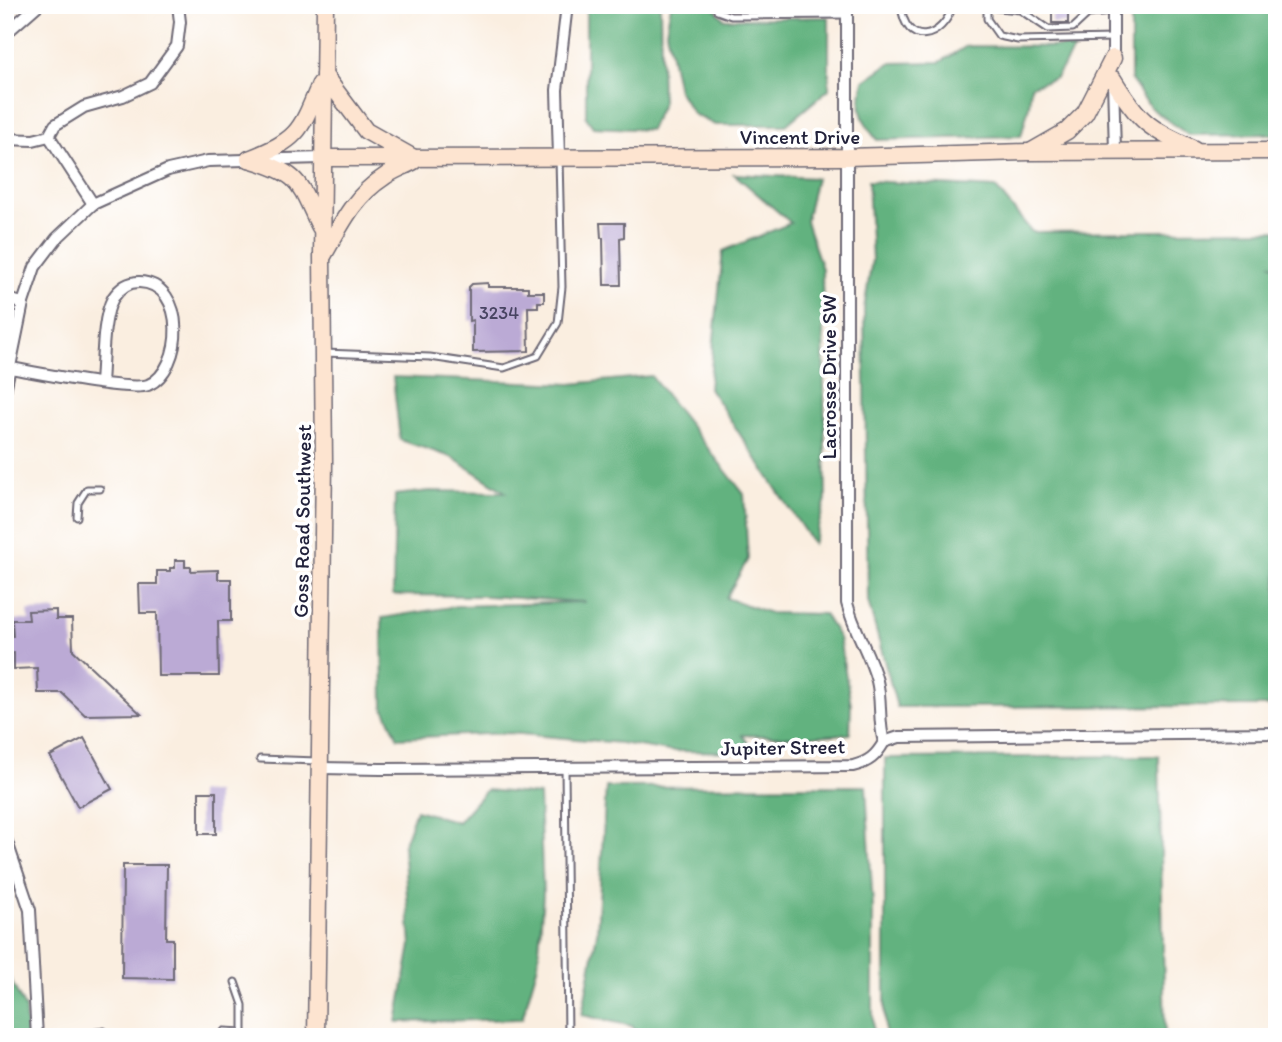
<svg xmlns="http://www.w3.org/2000/svg" width="1282" height="1042" viewBox="0 0 1282 1042" font-family="Itim,sans-serif">
<style>
.forest{fill:#62b27f;stroke:#426a5d;stroke-width:2}
.building{fill:#bbaad5}
.lines{fill:none;stroke-linecap:round;stroke-linejoin:round}
.lane-casing{stroke:#6e6975;stroke-width:9}
.street-casing{stroke:#6e6975;stroke-width:14}
.secondary-casing{stroke:#6e6975;stroke-width:19}
.lane{stroke:#fff;stroke-width:5}
.street{stroke:#fff;stroke-width:10}
.secondary{stroke:#fde4d0;stroke-width:16}
.labels{text-anchor:middle;dominant-baseline:central;stroke-width:7;stroke-linejoin:round;paint-order:stroke}
.number-label{font-size:18px;fill:#484462}
.street-label{font-size:21px;fill:#22223b;stroke:#fff}
</style>
<rect width="100%" height="100%" fill="#fff"/>
<filter id="ink" filterUnits="userSpaceOnUse"><feTurbulence type="fractalNoise" baseFrequency=".0143" numOctaves="2"/><feDisplacementMap in="SourceGraphic" scale="14" xChannelSelector="R" yChannelSelector="G"/><feConvolveMatrix kernelMatrix="1 2 1 2 8 2 1 2 1" color-interpolation-filters="sRGB"/></filter>
<filter id="wash" filterUnits="userSpaceOnUse"><feTurbulence type="fractalNoise" baseFrequency=".00686" numOctaves="4" result="noise"/><feDisplacementMap in="SourceGraphic" scale="28" xChannelSelector="R" yChannelSelector="G"/><feGaussianBlur stdDeviation="1.57" result="paint"/><feColorMatrix in="noise" values="0 0 0 0 0 0 0 0 0 0 0 0 0 0 0 0 0 1.4 0 .05"/><feComposite in="paint" operator="in"/></filter>
<g filter="url(#wash)">
<rect width="100%" height="100%" fill="#faeee0"/>
<!-- forest -->
<g class="forest">
<polygon points="586,5 660,5 662,104 650,130 593,127 586,117"/>
<polygon points="671,5 712,5 724,19 829,17 829,89 786,125 715,125 693,114 678,90 666,31"/>
<polygon points="1131,5 1277,5 1277,134 1188,135 1151,108 1131,80"/>
<path d="M967 46 1075 47 1056 78 1031 86 1029 106 1021 136 877 140C860 119 857 108 864 81L890 63 940 62Z"/>
<polygon points="734,174 816,178 806,221 822,269 826,499 813,544 709,388 723,251 791,223"/>
<polygon points="868,181 996,188 1032,232 1277,230 1277,264 1272,264 1277,267 1277,706 897,707 868,601 864,309 872,260"/>
<polygon points="651,376 744,494 748,559 726,598 770,613 824,614 839,638 851,704 850,734 799,737 742,735 755,752 669,751 620,743 509,733 398,738 383,706 382,618 457,606 585,602 486,596 393,595 395,495 430,491 505,492 451,457 400,440 393,377 571,384"/>
<polygon points="1159,756 1165,1037 885,1037 885,758"/>
<polygon points="866,786 873,908 873,1037 641,1037 632,1026 582,1015 597,933 606,787"/>
<polygon points="486,790 539,795 543,894 538,964 522,1019 397,1022 411,945 403,846 416,810 458,822"/>
<polygon points="5,969 25,1008 27,1037 5,1037"/>
</g>
<g id="blocks">
<!-- building -->
<g class="building">
<rect x="1052" y="5" width="16" height="18"/>
<polygon points="600,223 624,223 624,237 620,238 621,285 604,285 603,238 601,238"/>
<polygon points="488,283 488,287 528,287 528,292 544,292 544,302 538,302 538,307 528,307 529,351 473,352 473,320 469,321 469,287 472,284"/>
<polygon points="175,560 185,560 185,567 191,567 191,571 218,570 218,579 231,579 231,621 218,621 219,676 158,676 157,613 140,613 139,584 157,584 157,571 170,571 170,568 175,568"/>
<polygon points="56,610 56,619 72,619 73,650 141,714 85,715 62,693 38,693 37,668 14,669 14,653 5,654 5,636 13,636 12,620 29,620 28,611"/>
<polygon points="84,738 112,789 78,807 50,756"/>
<rect x="199" y="792" width="17" height="42"/>
<polygon points="123,865 167,865 166,939 173,939 173,979 122,978"/>
</g>
</g>
</g>
<g filter="url(#ink)">
<use href="#blocks" fill-opacity="0" stroke="#6e6975" stroke-width="2"/>
<g class="lines">
<!-- lane casing -->
<g class="lane-casing">
<g id="lane">
<polyline points="716,5 717,11 731,16 847,15"/>
<path d="M901 5C905 49 943 40 953 5"/>
<polyline points="987,5 987,19 999,36 1018,40 1113,38"/>
<polyline points="987,7 1020,10 1048,29 1073,28 1088,14 1113,12"/>
<polyline points="324,353 430,357 504,368 538,356 558,323 562,287 559,158"/>
<polyline points="77,517 78,503 87,489 100,489"/>
<polyline points="260,759 317,761"/>
<polyline points="565,768 568,1037"/>
<polyline points="235,982 243,1005 243,1037"/>
<polyline points="224,1031 243,1032"/>
<polyline points="88,1037 91,1033 104,1031"/>
</g>
</g>
<!-- street casing -->
<g class="street-casing">
<g id="street">
<path d="M847 5V603C854 631 870 654 877 681 882 701 878 722 884 742"/>
<polyline points="1113,5 1113,64"/>
<polyline points="5,34 38,5"/>
<polyline points="1113,81 1115,151"/>
<polyline points="49,136 93,204"/>
<polyline points="5,139 33,140 49,136 55,125 84,107 123,96 150,83 177,46 180,22 178,5"/>
<polyline points="559,157 557,90 567,5"/>
<polyline points="5,299 23,303"/>
<path d="M10 368C35 372 130 392 148 385 184 370 188 283 139 282 128 282 119 289 113 298 102 318 103 360 101 383"/>
<polyline points="5,391 23,303 35,267 57,238 93,204 168,170 208,161 323,158"/>
<path d="M320 768 381 769 853 766C869 762 876 756 884 742L899 737 1277 733"/>
<polyline points="5,836 30,910 37,1037"/>
</g>
</g>
<!-- secondary casing -->
<g class="secondary-casing">
<g id="secondary">
<polyline points="324,75 366,131 414,158"/>
<path d="M1113 79C1140 123 1148 128 1194 149"/>
<polyline points="1032,151 1067,131 1085,113 1113,58"/>
<polyline points="323,158 847,157 1030,152 1277,151"/>
<path d="M249 159C299 139 300 132 320 84"/>
<path d="M249 159C301 174 298 181 320 227"/>
<path d="M323 256C341 225 353 197 384 177 393 170 404 167 414 161"/>
<polyline points="316,1037 324,463 322,257 325,5"/>
</g>
</g>
<!-- lane -->
<use href="#lane" class="lane"/>
<!-- street -->
<use href="#street" class="street"/>
<!-- secondary -->
<use href="#secondary" class="secondary"/>
</g>
</g>
<g class="labels">
<!-- number labels -->
<g class="number-label">
<text x="499" y="313">3234</text>
</g>
<!-- street labels -->
<g class="street-label">
<text x="800" y="136">Vincent Drive</text>
<text transform="translate(828 377) rotate(-90)">Lacrosse Drive SW</text>
<text transform="translate(302 521) rotate(-89)">Goss Road Southwest</text>
<text transform="translate(783 747) rotate(-1)">Jupiter Street</text>
</g>
</g>
<!-- margin -->
<rect width="1282" height="1042" fill="none" stroke="#fff" stroke-width="28"/>
</svg>
